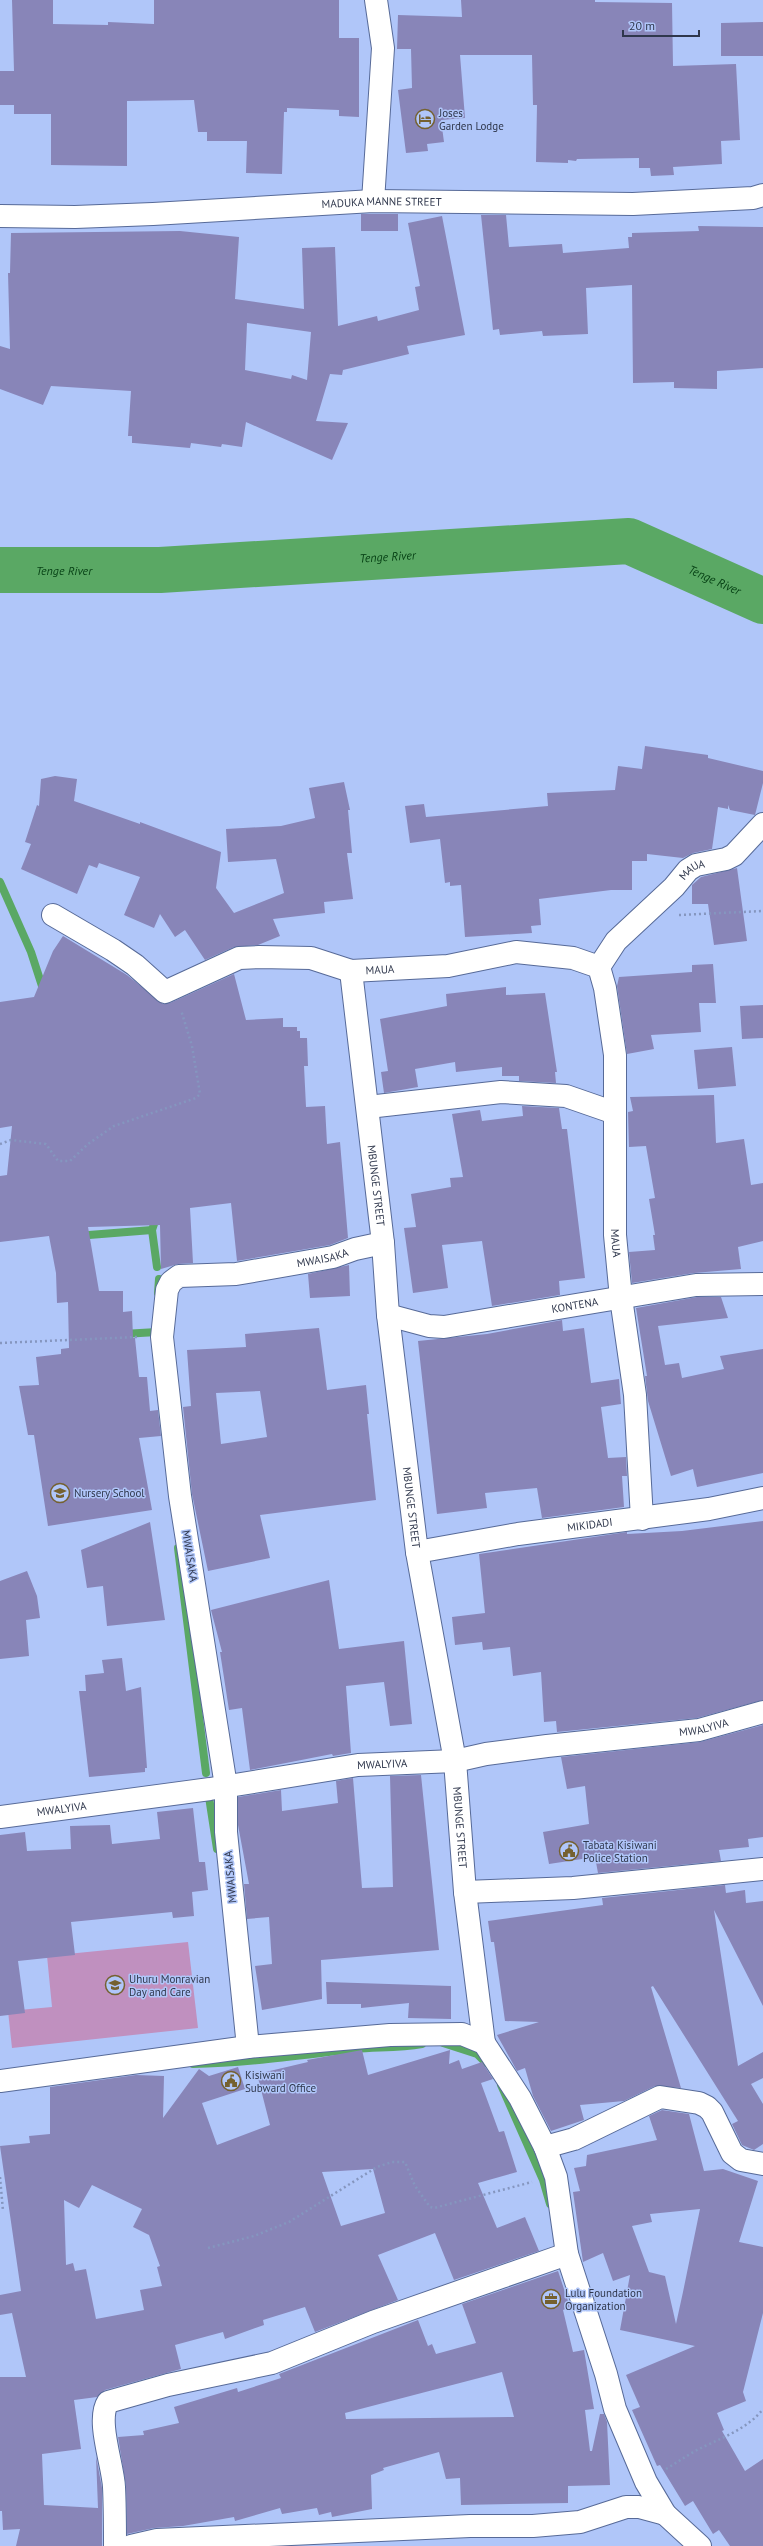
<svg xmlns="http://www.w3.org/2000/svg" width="763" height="2546" viewBox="0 0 763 2546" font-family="'PT Sans',sans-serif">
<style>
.green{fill:#c090bf}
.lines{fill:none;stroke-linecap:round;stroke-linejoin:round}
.stream{stroke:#5aa864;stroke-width:8}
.river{stroke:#5aa864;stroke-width:46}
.building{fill:#8885b8;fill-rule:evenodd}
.street-casing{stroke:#576a98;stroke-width:24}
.path{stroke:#8596bf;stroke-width:2.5;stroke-dasharray:2 3;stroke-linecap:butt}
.street{stroke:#fff;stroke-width:22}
.labels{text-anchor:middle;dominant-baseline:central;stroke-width:3;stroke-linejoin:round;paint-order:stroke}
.poi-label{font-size:11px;fill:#2f374c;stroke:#b0c6f9;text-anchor:start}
.street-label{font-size:11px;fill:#2f374c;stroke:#b0c6f9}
.water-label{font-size:12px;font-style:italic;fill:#084316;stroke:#b0c6f9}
</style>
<rect width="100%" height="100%" fill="#b0c6f9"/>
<!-- green -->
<polygon class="green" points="188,1942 198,2028 12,2048 8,2011 52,2007 47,1956"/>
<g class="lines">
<!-- stream -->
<g class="stream">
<polyline points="0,882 31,952 42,986 47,988"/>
<polyline points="89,1235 152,1230"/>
<polyline points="157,1267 152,1230 157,1215"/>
<polyline points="158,1293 159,1279"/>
<polyline points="123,1334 157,1332"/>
<polyline points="178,1548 206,1773"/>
<polyline points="209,1797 217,1849"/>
<polyline points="443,2043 477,2054 486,2063"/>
<path d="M193 2064C247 2063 301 2055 355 2049 378 2047 399 2048 422 2044"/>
<polyline points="501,2085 543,2180 550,2204"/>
</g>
<!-- river -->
<path class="river" id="s1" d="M0 570H160L629 541 763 601"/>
</g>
<!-- building -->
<g class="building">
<polygon points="12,0 53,0 53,24 108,25 108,22 154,24 154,0 339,0 339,38 359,38 359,117 339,116 339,110 287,108 287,112 284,112 282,174 246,173 247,141 207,141 207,132 198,132 194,100 127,101 127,166 51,165 51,114 14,114 14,105 0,105 0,71 14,71"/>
<polygon points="461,0 595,0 595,2 672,3 673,66 736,64 740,140 721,141 722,164 673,167 674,175 651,176 650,168 639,168 639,158 577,159 576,161 568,160 568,163 536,162 537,105 533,105 532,55 460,55 465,118 441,120 444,142 427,144 428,151 406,153 398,90 412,88 411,49 397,49 398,15 462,17"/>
<polygon points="763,22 763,56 721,56 721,23"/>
<rect x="361" y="214" width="37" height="17"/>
<polygon points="481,215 506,215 509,247 562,244 563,253 629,248 628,237 632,237 632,233 699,231 698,226 763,227 763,368 717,371 717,389 674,388 674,382 633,383 632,285 586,288 588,334 543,336 542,331 500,335 499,329 493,330"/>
<path d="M442 216 465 335 407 346 409 354 343 370 342 375 330 374 316 421 348 423 332 460 246 422 242 447 222 444 221 447 191 443 190 448 134 443H132V436H128L131 391 51 386 43 405 0 389V346L10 349 8 273H10L11 233 180 231 239 237 235 299 304 309 302 248 335 247 338 326 377 316 378 321 419 310 415 287 420 286 408 223ZM247 323 311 332 307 380 292 375 291 379 245 370Z"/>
<polygon points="645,746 708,755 708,758 763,771 763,783 755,815 730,810 728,805 728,809 718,807 712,849 693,853 683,858 647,854 647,861 632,861 632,890 611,890 539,899 541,925 531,926 532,933 465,937 461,885 450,886 450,882 445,883 440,839 410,843 405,806 424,804 426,817 548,806 547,793 615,790 618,766 642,769"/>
<polygon points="55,776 77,779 74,801 140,824 140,822 221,852 216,888 234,913 284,893 276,859 228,862 226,829 281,826 315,818 309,788 344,782 350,810 348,810 352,853 347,853 353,899 324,902 325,913 273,919 280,936 258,945 234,947 205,960 185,930 175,937 160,914 154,928 124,915 140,877 99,863 97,868 89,865 77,894 21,869 31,844 25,842 37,805 39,806 41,779"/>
<polygon points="737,868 747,941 714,945 708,904 692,904 692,885 701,877"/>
<polygon points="63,936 127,975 163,1004 170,1003 234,974 246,1020 283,1018 283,1027 297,1027 297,1031 300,1031 300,1038 307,1038 308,1066 304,1066 306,1107 325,1106 327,1144 340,1142 348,1238 330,1245 237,1261 231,1203 190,1208 193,1263 178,1264 161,1269 160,1225 88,1227 99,1291 123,1291 123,1312 132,1311 133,1338 135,1338 139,1377 147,1377 150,1411 158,1410 161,1436 139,1438 152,1510 48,1526 34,1435 28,1435 19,1386 39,1385 36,1357 61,1354 61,1349 69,1348 68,1302 57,1303 56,1273 49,1236 0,1242 0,1176 7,1175 12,1126 0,1128 0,1002 34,997 53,951"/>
<polygon points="713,964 716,1003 699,1003 701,1032 651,1035 654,1049 627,1054 617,986 619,977 692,972 692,965"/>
<polygon points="506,987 506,995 545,993 557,1072 555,1072 556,1083 519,1081 519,1076 502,1076 502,1067 456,1072 455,1062 415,1069 418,1087 384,1093 381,1072 388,1071 380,1019 447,1006 446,994"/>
<polygon points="763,1005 763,1038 742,1039 740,1006"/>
<polygon points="732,1047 736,1086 698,1089 694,1050"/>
<polygon points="714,1095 716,1143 744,1139 751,1185 763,1183 763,1241 738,1247 741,1269 694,1273 632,1283 629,1252 655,1250 653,1235 655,1235 649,1199 655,1198 646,1146 629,1147 628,1112 633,1111 630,1097"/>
<polygon points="522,1106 559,1108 562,1129 567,1129 585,1278 559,1281 560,1295 492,1306 482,1241 442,1245 448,1288 413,1293 404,1228 416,1227 411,1194 451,1187 450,1178 463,1177 452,1114 480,1110 482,1121 523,1116"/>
<polygon points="349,1265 350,1296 310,1298 308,1274"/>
<polygon points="697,1297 721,1297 728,1318 658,1326 665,1365 679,1363 682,1378 724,1369 720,1356 763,1349 763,1473 697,1487 693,1469 671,1476 648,1401 645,1376 647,1376 636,1308"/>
<polygon points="562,1320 563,1331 584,1328 591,1383 619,1379 621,1404 601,1407 608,1458 626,1457 627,1476 622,1476 624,1507 542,1518 537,1488 485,1493 487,1508 437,1514 418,1341 487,1334"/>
<path d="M319 1328 327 1390 366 1385 369 1414H367L376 1500 260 1515 270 1558 208 1571 192 1494 183 1407 191 1406 187 1350 246 1347 245 1334ZM260 1391 267 1437 221 1444 216 1393Z"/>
<polygon points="763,1521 763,1700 697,1718 557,1732 556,1721 544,1722 541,1672 513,1676 510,1647 483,1650 482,1642 455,1645 452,1617 485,1613 479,1554 627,1532 627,1534 682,1531"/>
<polygon points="150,1522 165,1620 107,1626 103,1586 87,1588 81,1550"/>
<polygon points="27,1571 37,1596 40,1618 26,1620 29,1656 0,1659 0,1581"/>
<polygon points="329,1580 339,1649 404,1641 412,1724 390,1726 384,1682 346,1686 351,1753 333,1756 332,1754 250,1770 242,1708 229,1710 220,1652 222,1652 211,1610"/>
<polygon points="122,1658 126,1691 141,1687 147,1768 145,1768 145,1772 89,1777 79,1691 86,1691 85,1675 104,1673 102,1660"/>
<polygon points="763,1725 763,1837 748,1839 749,1847 719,1850 721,1861 598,1873 595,1857 549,1864 543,1832 589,1824 585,1786 567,1789 561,1757 700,1742"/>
<polygon points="421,1775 439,1950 321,1960 322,1999 262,2010 255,1966 272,1964 269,1917 247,1919 244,1884 249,1884 238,1825 238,1797 281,1790 282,1811 352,1801 338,1803 336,1781 353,1778 362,1888 393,1887 390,1776"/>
<polygon points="193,1808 199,1862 205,1862 208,1890 192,1892 194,1916 173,1918 172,1912 71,1922 75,1955 18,1961 25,2013 0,2016 0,1835 25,1832 27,1851 71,1849 70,1826 110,1825 112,1844 160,1839 157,1812"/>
<polygon points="725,1885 726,1893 745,1890 746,1903 763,1901 763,2006 714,1910 738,2066 763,2052 763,2078 751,2084 763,2104 763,2144 754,2150 742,2145 732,2124 738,2121 653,1986 651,1987 681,2088 655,2086 624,2101 580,2105 584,2120 551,2131 533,2096 525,2068 517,2071 497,2035 539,2022 505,2021 494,1942 491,1942 488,1921 603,1905 602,1898"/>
<polygon points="326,1982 451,1986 451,2019 408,2018 409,2003 361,2008 361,2004 327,2004"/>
<path d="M362 2050 368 2075 450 2050 449 2064 459 2060 462 2069 482 2062 493 2079 481 2083 499 2132 504 2131 517 2172 478 2183 497 2228 525 2217 539 2251 454 2280 435 2233 378 2255 398 2300 315 2332 305 2307 263 2320 264 2325 225 2339 223 2332 175 2345 181 2369 105 2390 97 2397 74 2400 81 2449 42 2454 44 2505 98 2508 96 2456 102 2488V2546H16L20 2529 3 2530 2 2511H0V2377H26L12 2313 0 2315V2295L21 2291 0 2146 30 2143 29 2136 50 2134V2087L136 2075 164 2076 163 2118 199 2069 209 2076 238 2067 245 2089 202 2103 217 2145 270 2125 257 2074 308 2062 307 2060ZM373 2169 385 2213 341 2226 322 2172ZM92 2185 142 2209 133 2227 149 2235 160 2266 157 2267 162 2286 140 2290 144 2310 96 2319 86 2269 75 2271 73 2263 66 2265 64 2200 79 2208Z"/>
<path d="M662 2110 689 2114 704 2171 723 2169 758 2181 739 2242 763 2247V2313L743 2392 746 2401 717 2413 724 2430 722 2431 745 2471 763 2459V2546H730L719 2530 713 2534 693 2501 685 2506 660 2465 657 2466 632 2410 640 2407 626 2375 695 2346 620 2330 630 2275 613 2281 603 2253 583 2262 573 2192 580 2191 574 2168 586 2166 587 2155 657 2140 649 2116ZM700 2209 683 2292 676 2324 665 2276 649 2272 632 2226 652 2222 650 2214Z"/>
<path d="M558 2271 570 2307 563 2310 573 2352 584 2350 594 2409 585 2410 590 2451H592L600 2414H604L607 2422 610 2485 568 2486V2503L461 2505 460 2478 446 2479 439 2452 383 2468 384 2470 371 2475 372 2509 332 2517 331 2512 319 2515 317 2508 282 2514 280 2508 235 2521 234 2517 183 2526 154 2528 127 2534 126 2486 118 2437 144 2435 143 2431 179 2423 174 2407 237 2388 238 2392 281 2378 279 2374 418 2320 428 2346 432 2344 436 2354 476 2343 462 2304ZM502 2372 514 2417 346 2419 345 2413Z"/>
</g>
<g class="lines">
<!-- street casing -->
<g class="street-casing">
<g id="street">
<polyline points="373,201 383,48 376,0"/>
<path id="s2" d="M0 216 75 217 153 214 373 201 633 204 753 198 763 195"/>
<path id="s3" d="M53 915 113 950 135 965 165 992 239 958 259 957 311 958 351 971 448 966 516 952 573 958 599 967 605 988 615 1055V1235L621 1298 635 1395 642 1519"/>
<path id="s4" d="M599 967 616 941 674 887 688 870 696 865 726 859 734 855 763 824"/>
<path id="s5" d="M351 971 383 1243 388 1315 417 1552 455 1761 465 1892 484 2043"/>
<polyline points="368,1107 501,1092 566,1096 615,1113"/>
<path id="s6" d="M388 1315 429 1326 444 1327 696 1285 763 1284"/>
<path id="s7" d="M417 1552 518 1534 709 1509 763 1498"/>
<path id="s8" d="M0 1817 210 1789 358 1765 455 1761 486 1754 547 1746 699 1730 763 1712"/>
<polyline points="465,1892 573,1888 763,1869"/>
<path id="s9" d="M248 2047 226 1832V1786L180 1496 162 1337 167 1290 171 1282 179 1276 236 1274 333 1257 355 1249 383 1243"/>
<polyline points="0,2081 248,2047 390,2035 462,2034 484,2043 520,2098 545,2147 556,2177 567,2254 606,2374 615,2409 646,2482 665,2514 700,2546"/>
<polyline points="545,2147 574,2139 660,2097 699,2103 707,2107 712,2112 732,2153 741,2160 763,2164"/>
<path d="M115 2546C115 2526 115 2507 114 2487 113 2465 96 2420 108 2402L168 2385 272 2363 373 2322 567 2254"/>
<polyline points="131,2546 157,2540 470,2526 533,2526 580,2522 626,2507 639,2507 665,2514"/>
</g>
</g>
<!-- path -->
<g class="path">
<polyline points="679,915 763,911"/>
<polyline points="0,1144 11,1140 46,1144 58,1161 70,1161 88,1144 114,1126 196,1098 200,1094 192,1046 181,1010"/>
<polyline points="0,1343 137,1337"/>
<polyline points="0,2177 3,2211"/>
<polyline points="208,2248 254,2236 289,2222 377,2167 392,2162 405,2162 415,2186 430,2207 434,2208 532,2182"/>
<path d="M666 2469C676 2463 685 2457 695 2451 718 2439 747 2430 763 2409"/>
</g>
<!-- street -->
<use href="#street" class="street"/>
</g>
<!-- icons -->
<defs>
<g id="hotel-ring" transform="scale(1)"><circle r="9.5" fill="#b0c6f9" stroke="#756130" stroke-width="1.5"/><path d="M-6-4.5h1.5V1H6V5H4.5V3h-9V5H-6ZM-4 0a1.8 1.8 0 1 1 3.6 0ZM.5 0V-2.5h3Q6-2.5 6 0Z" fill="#756130"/></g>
<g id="school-ring" transform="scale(1)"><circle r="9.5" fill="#b0c6f9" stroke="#756130" stroke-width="1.5"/><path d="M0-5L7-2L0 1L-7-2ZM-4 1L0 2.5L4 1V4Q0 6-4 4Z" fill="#756130"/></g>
<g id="civic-ring" transform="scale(1)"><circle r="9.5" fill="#b0c6f9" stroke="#756130" stroke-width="1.5"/><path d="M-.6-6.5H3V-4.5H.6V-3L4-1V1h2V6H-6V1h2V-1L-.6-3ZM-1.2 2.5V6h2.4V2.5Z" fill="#756130"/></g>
<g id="office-ring" transform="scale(1)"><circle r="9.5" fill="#b0c6f9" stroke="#756130" stroke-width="1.5"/><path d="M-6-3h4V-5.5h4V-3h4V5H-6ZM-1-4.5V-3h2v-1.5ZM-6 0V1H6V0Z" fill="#756130"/></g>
</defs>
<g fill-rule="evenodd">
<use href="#hotel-ring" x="425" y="119"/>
<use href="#school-ring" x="60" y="1493"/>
<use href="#civic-ring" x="569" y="1851"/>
<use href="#school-ring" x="115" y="1985"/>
<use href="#civic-ring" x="231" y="2081"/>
<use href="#office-ring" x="551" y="2299"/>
</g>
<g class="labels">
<!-- poi labels -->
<g class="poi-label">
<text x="439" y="113">Joses<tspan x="439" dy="13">Garden Lodge</tspan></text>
<text x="74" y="1493">Nursery School</text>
<text x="583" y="1845">Tabata Kisiwani<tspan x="583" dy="13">Police Station</tspan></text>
<text x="129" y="1979">Uhuru Monravian<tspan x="129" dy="13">Day and Care</tspan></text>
<text x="245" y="2075">Kisiwani<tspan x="245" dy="13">Subward Office</tspan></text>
<text x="565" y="2293">Lulu Foundation<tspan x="565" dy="13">Organization</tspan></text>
</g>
<!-- street labels -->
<g class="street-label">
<text stroke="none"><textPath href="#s2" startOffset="382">MADUKA MANNE STREET</textPath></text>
<text stroke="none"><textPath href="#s4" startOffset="136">MAUA</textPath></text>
<text stroke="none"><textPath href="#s3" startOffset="361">MAUA</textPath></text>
<text stroke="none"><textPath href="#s5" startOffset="216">MBUNGE STREET</textPath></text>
<text stroke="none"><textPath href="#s3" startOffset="861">MAUA</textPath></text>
<text stroke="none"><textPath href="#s9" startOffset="927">MWAISAKA</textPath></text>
<text stroke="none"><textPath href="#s6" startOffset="190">KONTENA</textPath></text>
<text stroke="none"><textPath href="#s5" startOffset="540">MBUNGE STREET</textPath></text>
<text stroke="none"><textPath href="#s7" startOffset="175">MIKIDADI</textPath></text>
<text transform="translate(190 1556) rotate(81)">MWAISAKA</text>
<text stroke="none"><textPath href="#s8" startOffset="710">MWALYIVA</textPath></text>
<text stroke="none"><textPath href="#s8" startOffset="386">MWALYIVA</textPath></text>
<text stroke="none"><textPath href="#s8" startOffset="62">MWALYIVA</textPath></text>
<text stroke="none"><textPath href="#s5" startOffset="864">MBUNGE STREET</textPath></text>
<text transform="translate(230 1877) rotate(-95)">MWAISAKA</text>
</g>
<!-- water labels -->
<g class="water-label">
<text stroke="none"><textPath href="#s1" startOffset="388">Tenge River</textPath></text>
<text stroke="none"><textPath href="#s1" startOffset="64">Tenge River</textPath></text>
<text stroke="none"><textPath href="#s1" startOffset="724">Tenge River</textPath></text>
</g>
</g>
<!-- scale -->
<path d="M623 30v6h76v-6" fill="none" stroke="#2f374c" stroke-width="2"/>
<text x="629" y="30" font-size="12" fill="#2f374c" stroke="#b0c6f9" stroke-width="3" paint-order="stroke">20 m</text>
</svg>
